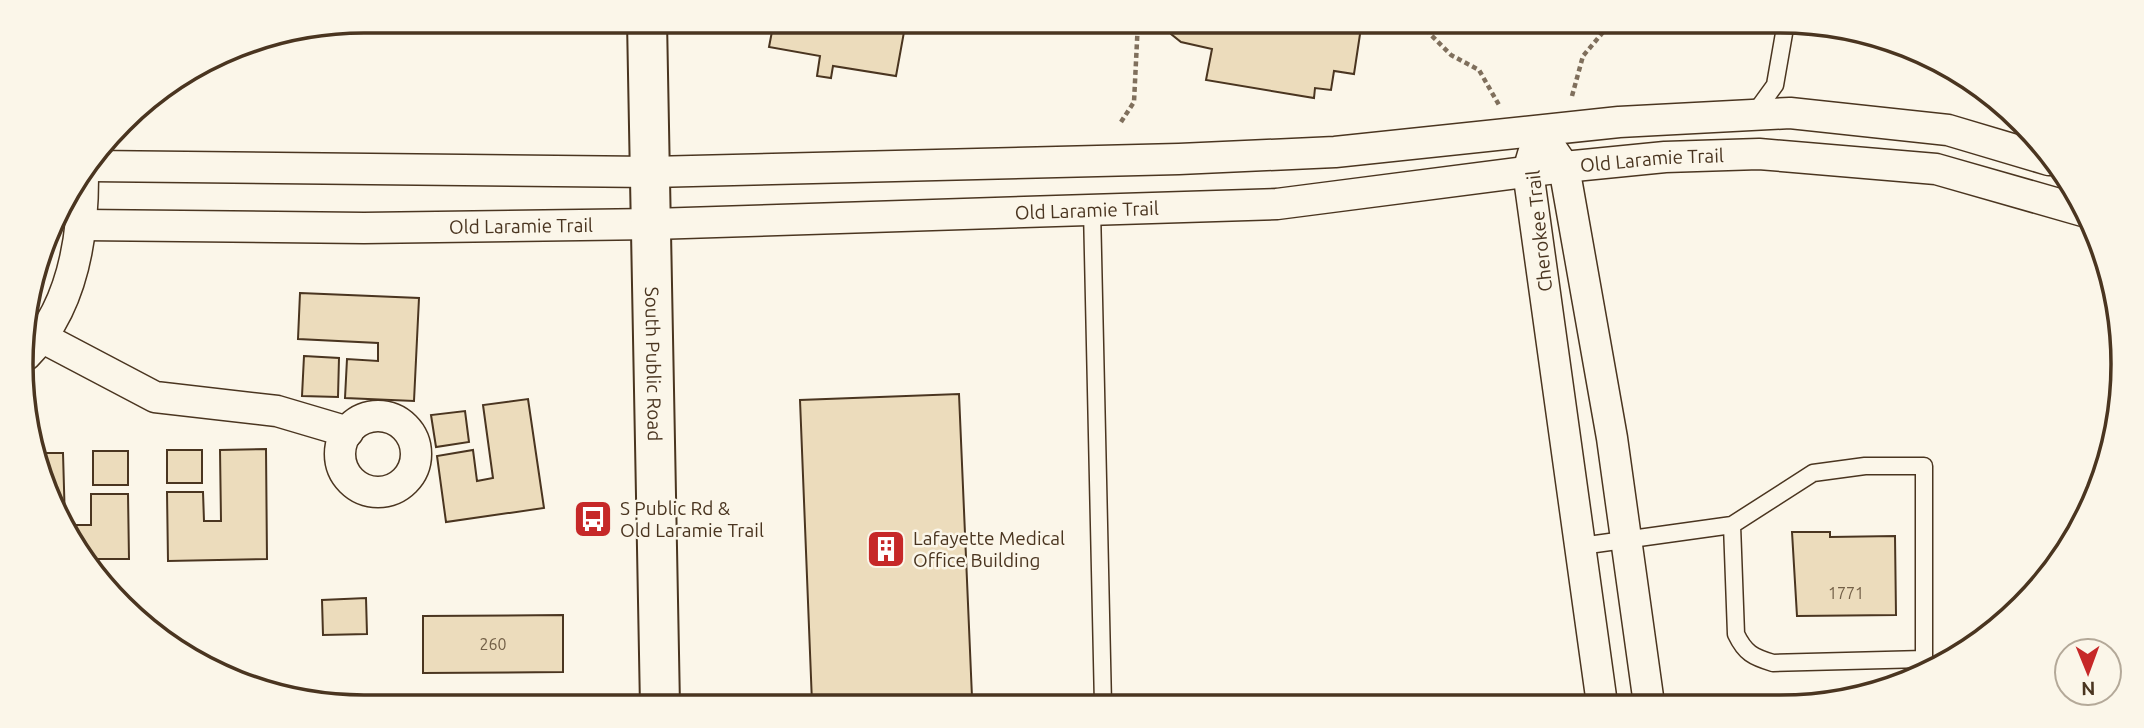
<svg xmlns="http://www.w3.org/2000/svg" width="2144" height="728" viewBox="0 0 2144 728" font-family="Ubuntu,sans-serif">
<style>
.building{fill:#ecdcbc;stroke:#4a3520;stroke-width:2}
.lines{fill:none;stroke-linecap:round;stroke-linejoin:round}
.lane-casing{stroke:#4a3520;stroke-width:19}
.street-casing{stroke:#4a3520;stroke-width:33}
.secondary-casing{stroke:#4a3520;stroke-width:42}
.path{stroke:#7f6f5c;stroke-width:4.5;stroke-dasharray:5 3.5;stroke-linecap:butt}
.lane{stroke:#fbf6e9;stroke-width:16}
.street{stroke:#fbf6e9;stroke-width:30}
.secondary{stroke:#fbf6e9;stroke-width:38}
.labels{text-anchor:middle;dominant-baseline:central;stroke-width:5;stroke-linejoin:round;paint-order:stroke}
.number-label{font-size:16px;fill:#725f47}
.street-label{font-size:19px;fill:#4a3520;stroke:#fbf6e9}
.poi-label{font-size:19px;fill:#4a3520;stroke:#fbf6e9;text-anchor:start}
.rim{fill:none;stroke:#4a3520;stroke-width:3.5}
</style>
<rect width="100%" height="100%" fill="#fbf6e9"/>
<!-- building -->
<g class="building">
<polygon points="774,21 906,21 896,76 833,66 831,78 817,76 820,56 769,47"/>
<polygon points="1173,21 1362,21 1354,74 1334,71 1331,90 1315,88 1314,98 1206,80 1212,49 1181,42 1171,34"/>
<polygon points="300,293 419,298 414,401 345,398 347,359 378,361 378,343 298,339"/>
<polygon points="304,356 339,358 338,397 302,396"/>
<polygon points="959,394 972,697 812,703 800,400"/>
<polygon points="528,399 544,508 446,522 437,456 473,450 477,481 493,478 483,405"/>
<polygon points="465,411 469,442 436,447 431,415"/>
<polygon points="266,449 267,559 168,561 167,492 203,492 204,521 221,521 220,450"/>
<rect x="167" y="450" width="35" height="33"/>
<rect x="93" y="451" width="35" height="34"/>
<polygon points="33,453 63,453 65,523"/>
<polygon points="91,494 128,494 129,559 83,559 79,555 65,525 91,525"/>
<polygon points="1792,532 1830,532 1830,537 1895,536 1896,615 1797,616"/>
<polygon points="366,598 367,634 323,635 322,600"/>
<polygon points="563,615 563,672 423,673 423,616"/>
</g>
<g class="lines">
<!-- lane casing -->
<g class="lane-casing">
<g id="lane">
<polyline points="1634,22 1663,21"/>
<polyline points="1754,114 1775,85 1786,22"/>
<polyline points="1092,209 1103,705"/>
<path d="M1581 546 1732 525 1813 473 1865 466H1924V659L1773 663C1753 657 1745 653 1736 634L1732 525"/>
</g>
</g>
<!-- street casing -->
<g class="street-casing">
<g id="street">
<polyline points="1553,151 1564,167 1612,438 1649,704"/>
<polyline points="1533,154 1528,171 1602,704"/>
<polyline points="92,166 651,172 1179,159 1335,152 1619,122 1790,113 1948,130 2049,160"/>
<path id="s1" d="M83 225 364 228 653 224 1277 204 1564 167 1665 157 1759 154 1936 169 2083 211"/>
<polyline points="43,338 155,397 277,411 348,432"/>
<path d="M26 355C72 309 83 240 83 178"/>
<circle cx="378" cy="454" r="38"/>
</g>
</g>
<!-- secondary casing -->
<g class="secondary-casing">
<g id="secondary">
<path id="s2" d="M647 21 660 706"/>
</g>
</g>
<!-- path -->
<g class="path">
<polyline points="1424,21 1430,34 1451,55 1479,70 1499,105"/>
<polyline points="1572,96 1583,56 1609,25"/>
<polyline points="1121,122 1134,102 1138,21"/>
</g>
<!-- lane -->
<use href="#lane" class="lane"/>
<!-- street -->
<use href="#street" class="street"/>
<!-- secondary -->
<use href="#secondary" class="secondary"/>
</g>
<!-- icons -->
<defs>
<g id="bus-square" transform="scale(2.0125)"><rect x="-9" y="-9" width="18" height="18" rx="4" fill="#c62828" stroke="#fbf6e9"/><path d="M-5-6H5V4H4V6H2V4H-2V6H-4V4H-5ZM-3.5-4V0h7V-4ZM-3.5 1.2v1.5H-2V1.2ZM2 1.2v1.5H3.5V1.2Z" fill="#fff"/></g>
<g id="building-square" transform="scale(2.0125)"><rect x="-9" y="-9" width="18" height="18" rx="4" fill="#c62828" stroke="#fbf6e9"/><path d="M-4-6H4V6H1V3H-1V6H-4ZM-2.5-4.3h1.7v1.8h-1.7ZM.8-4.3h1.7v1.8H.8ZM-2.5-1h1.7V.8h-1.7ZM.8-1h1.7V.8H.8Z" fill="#fff"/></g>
</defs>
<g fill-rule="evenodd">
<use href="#bus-square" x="593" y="519"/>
<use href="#building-square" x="886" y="549"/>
</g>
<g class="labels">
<!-- number labels -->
<g class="number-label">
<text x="1846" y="593">1771</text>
<text x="493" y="644">260</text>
</g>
<!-- street labels -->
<g class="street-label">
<text stroke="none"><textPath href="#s1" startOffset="1572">Old Laramie Trail</textPath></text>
<text stroke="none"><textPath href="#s1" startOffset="1004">Old Laramie Trail</textPath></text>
<text stroke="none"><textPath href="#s1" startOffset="438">Old Laramie Trail</textPath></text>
<text transform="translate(1539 231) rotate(-96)">Cherokee Trail</text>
<text stroke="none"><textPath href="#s2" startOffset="343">South Public Road</textPath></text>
</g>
<!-- poi labels -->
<g class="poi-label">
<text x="620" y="508">S Public Rd &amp;<tspan x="620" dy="22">Old Laramie Trail</tspan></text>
<text x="913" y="538">Lafayette Medical<tspan x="913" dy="22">Office Building</tspan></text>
</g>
</g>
<!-- crop -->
<path d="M0 0H2144V728H0ZM364 33H1780A331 331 0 0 1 2111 364V364A331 331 0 0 1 1780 695H364A331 331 0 0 1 33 364V364A331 331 0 0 1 364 33Z" fill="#fbf6e9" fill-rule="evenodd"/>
<path class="rim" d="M364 33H1780A331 331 0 0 1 2111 364V364A331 331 0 0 1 1780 695H364A331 331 0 0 1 33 364V364A331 331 0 0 1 364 33Z"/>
<!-- north arrow -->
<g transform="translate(2088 672) rotate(179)"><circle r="33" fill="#fbf6e9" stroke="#b4a999" stroke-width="2"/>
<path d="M0-5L12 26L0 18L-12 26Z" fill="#c62828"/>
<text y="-10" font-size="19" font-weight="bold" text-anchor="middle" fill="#4a3520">N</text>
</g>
</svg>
